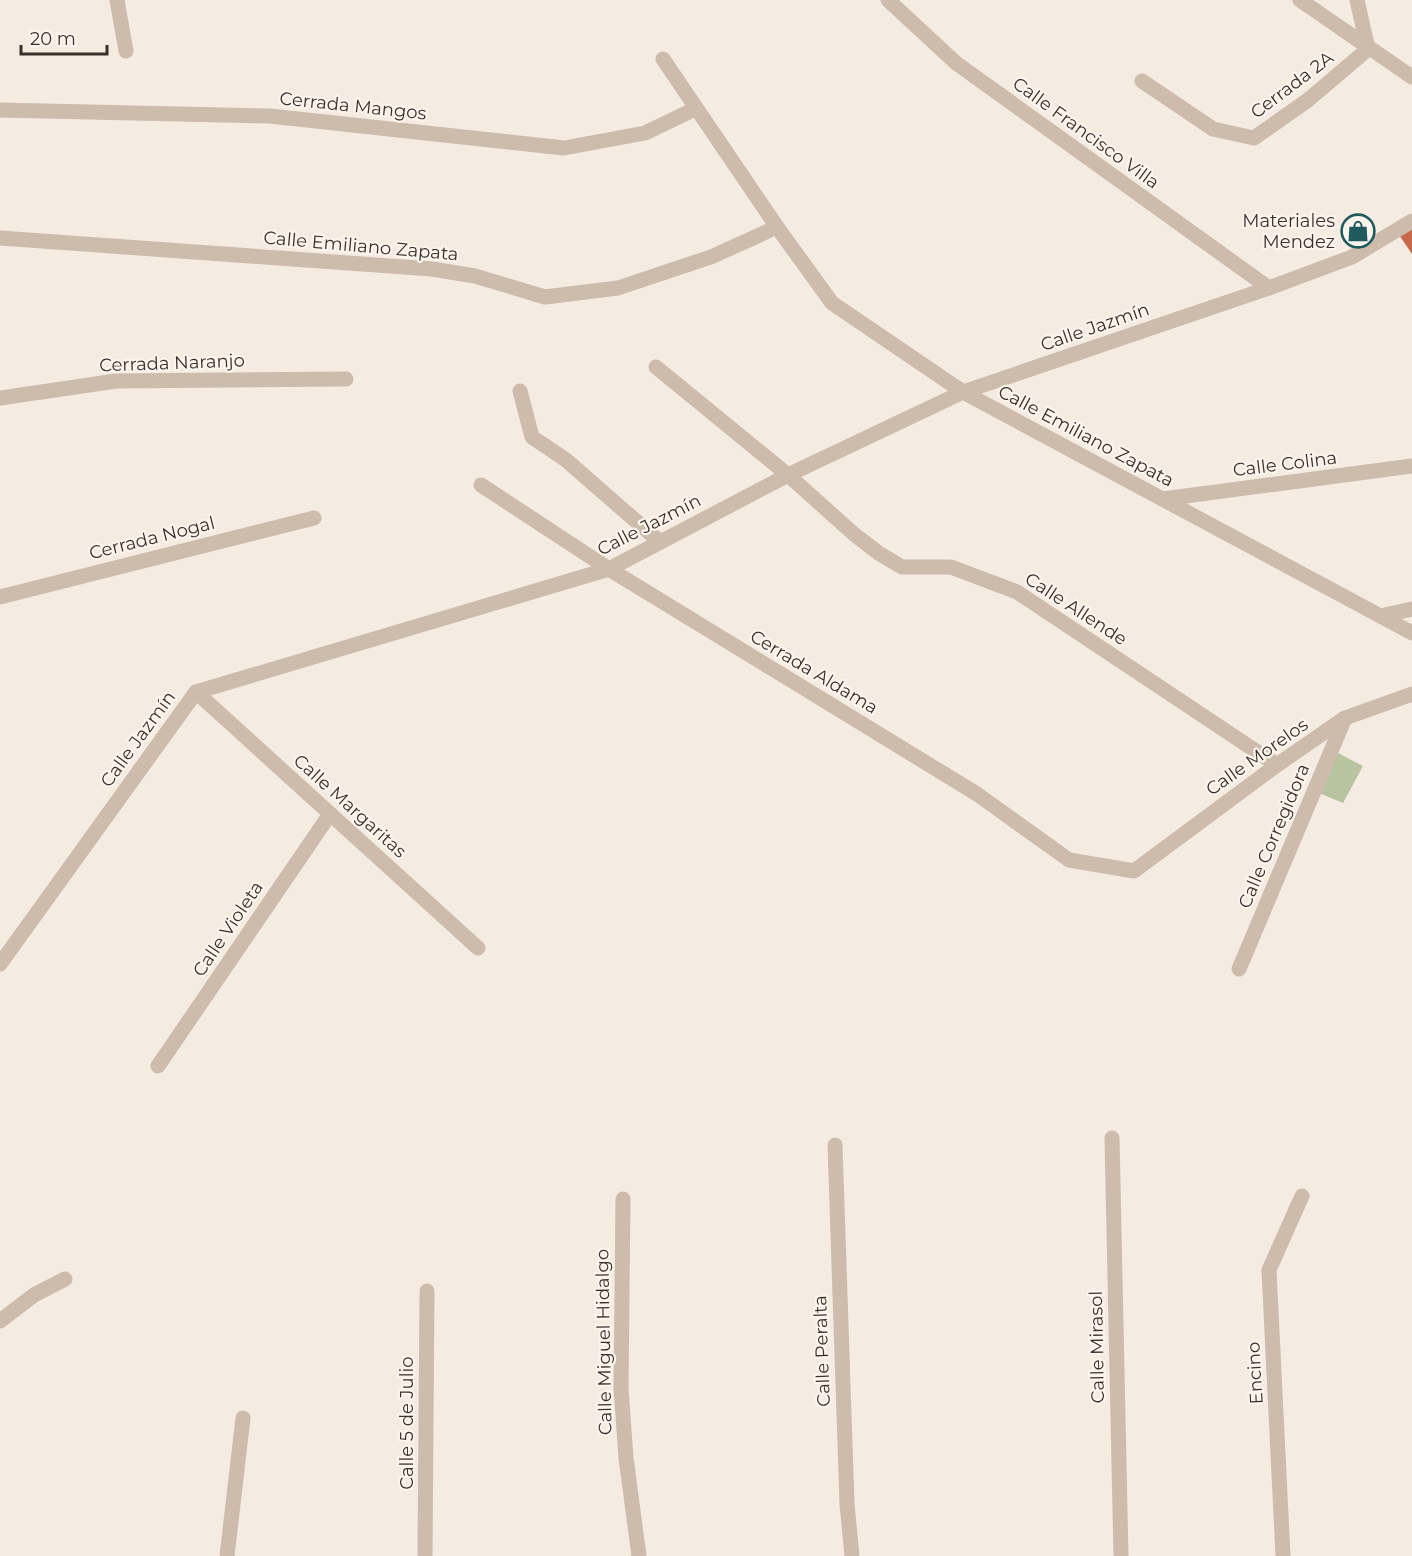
<svg xmlns="http://www.w3.org/2000/svg" width="1412" height="1556" viewBox="0 0 1412 1556" font-family="Montserrat,sans-serif">
<style>
.green{fill:#b8c4a0}
.building{fill:#c8694b}
.lines{fill:none;stroke-linecap:round;stroke-linejoin:round}
.street{stroke:#cdbbac;stroke-width:15}
.labels{text-anchor:middle;dominant-baseline:central;stroke-width:4.5;stroke-linejoin:round;paint-order:stroke}
.street-label{font-size:18px;fill:#3b302b;stroke:#fbf5ee}
.poi-label{font-size:18px;fill:#3b302b;stroke:#fbf5ee;text-anchor:end}
</style>
<rect width="100%" height="100%" fill="#f4ebe1"/>
<!-- green -->
<polygon class="green" points="1338,753 1363,766 1343,803 1319,793"/>
<!-- building -->
<polygon class="building" points="1412,218 1412,254 1395,229"/>
<g class="lines">
<!-- street -->
<g class="street">
<polyline points="117,0 126,51"/>
<polyline points="888,0 956,63 1269,288"/>
<polyline points="1300,0 1412,77"/>
<polyline points="663,59 777,227 832,303 963,392 1412,633"/>
<polyline points="1142,81 1213,129 1254,138 1308,100 1368,49 1357,0"/>
<polyline points="0,110 270,116 564,148 645,133 695,109"/>
<polyline points="0,238 432,269 475,276 545,297 618,288 711,257 777,227"/>
<polyline points="656,367 788,475 855,535 880,554 902,567 951,567 1017,592 1277,765"/>
<polyline points="520,391 532,437 566,460 660,542"/>
<polyline points="0,398 116,381 346,379"/>
<polyline points="481,485 609,569 977,794 1069,860 1134,871 1277,765 1345,718 1412,694"/>
<polyline points="1163,499 1412,466"/>
<polyline points="0,597 314,518"/>
<polyline points="1380,616 1412,609"/>
<polyline points="196,692 478,948"/>
<polyline points="0,964 196,692 609,569 788,475 963,392 1269,288 1352,257 1412,221"/>
<polyline points="1239,969 1345,718"/>
<polyline points="158,1066 330,814"/>
<polyline points="1112,1138 1121,1556"/>
<polyline points="835,1145 847,1504 852,1556"/>
<polyline points="623,1199 621,1388 626,1458 639,1556"/>
<polyline points="0,1321 34,1295 65,1279"/>
<polyline points="227,1556 243,1418"/>
<polyline points="425,1556 427,1291"/>
<polyline points="1283,1556 1269,1270 1302,1196"/>
</g>
</g>
<!-- icons -->
<defs>
<g id="shop-ring" transform="scale(1.725)"><circle r="9.5" fill="#fbf5ee" stroke="#1f5a5e" stroke-width="1.5"/><path d="M-5-2.5h2.3a2.7 3.5 0 0 1 5.4 0H5L5.5 6h-11ZM-1.5-2.5h3a1.5 2.3 0 0 0-3 0Z" fill="#1f5a5e"/></g>
</defs>
<g fill-rule="evenodd">
<use href="#shop-ring" x="1358" y="231"/>
</g>
<g class="labels">
<!-- street labels -->
<g class="street-label">
<text transform="translate(1292 85) rotate(-37)">Cerrada 2A</text>
<text transform="translate(353 106) rotate(6)">Cerrada Mangos</text>
<text transform="translate(1086 133) rotate(36)">Calle Francisco Villa</text>
<text transform="translate(361 246) rotate(5)">Calle Emiliano Zapata</text>
<text transform="translate(1095 327) rotate(-19)">Calle Jazmín</text>
<text transform="translate(172 363) rotate(-2)">Cerrada Naranjo</text>
<text transform="translate(1086 436) rotate(28)">Calle Emiliano Zapata</text>
<text transform="translate(1285 464) rotate(-7)">Calle Colina</text>
<text transform="translate(649 525) rotate(-27)">Calle Jazmín</text>
<text transform="translate(152 538) rotate(-14)">Cerrada Nogal</text>
<text transform="translate(1076 609) rotate(33)">Calle Allende</text>
<text transform="translate(814 672) rotate(31)">Cerrada Aldama</text>
<text transform="translate(138 739) rotate(-54)">Calle Jazmín</text>
<text transform="translate(1257 757) rotate(-35)">Calle Morelos</text>
<text transform="translate(350 806) rotate(42)">Calle Margaritas</text>
<text transform="translate(1274 836) rotate(-67)">Calle Corregidora</text>
<text transform="translate(228 929) rotate(-56)">Calle Violeta</text>
<text transform="translate(604 1342) rotate(-91)">Calle Miguel Hidalgo</text>
<text transform="translate(1097 1347) rotate(-91)">Calle Mirasol</text>
<text transform="translate(822 1351) rotate(-92)">Calle Peralta</text>
<text transform="translate(1255 1373) rotate(-93)">Encino</text>
<text transform="translate(407 1423) rotate(-90)">Calle 5 de Julio</text>
</g>
<!-- poi labels -->
<g class="poi-label">
<text x="1335" y="221">Materiales<tspan x="1335" dy="21">Mendez</tspan></text>
</g>
</g>
<!-- scale -->
<path d="M21 45v9h86v-9" fill="none" stroke="#3b302b" stroke-width="3"/>
<text x="30" y="45" font-size="18" fill="#3b302b" stroke="#fbf5ee" stroke-width="4.5" paint-order="stroke">20 m</text>
</svg>
